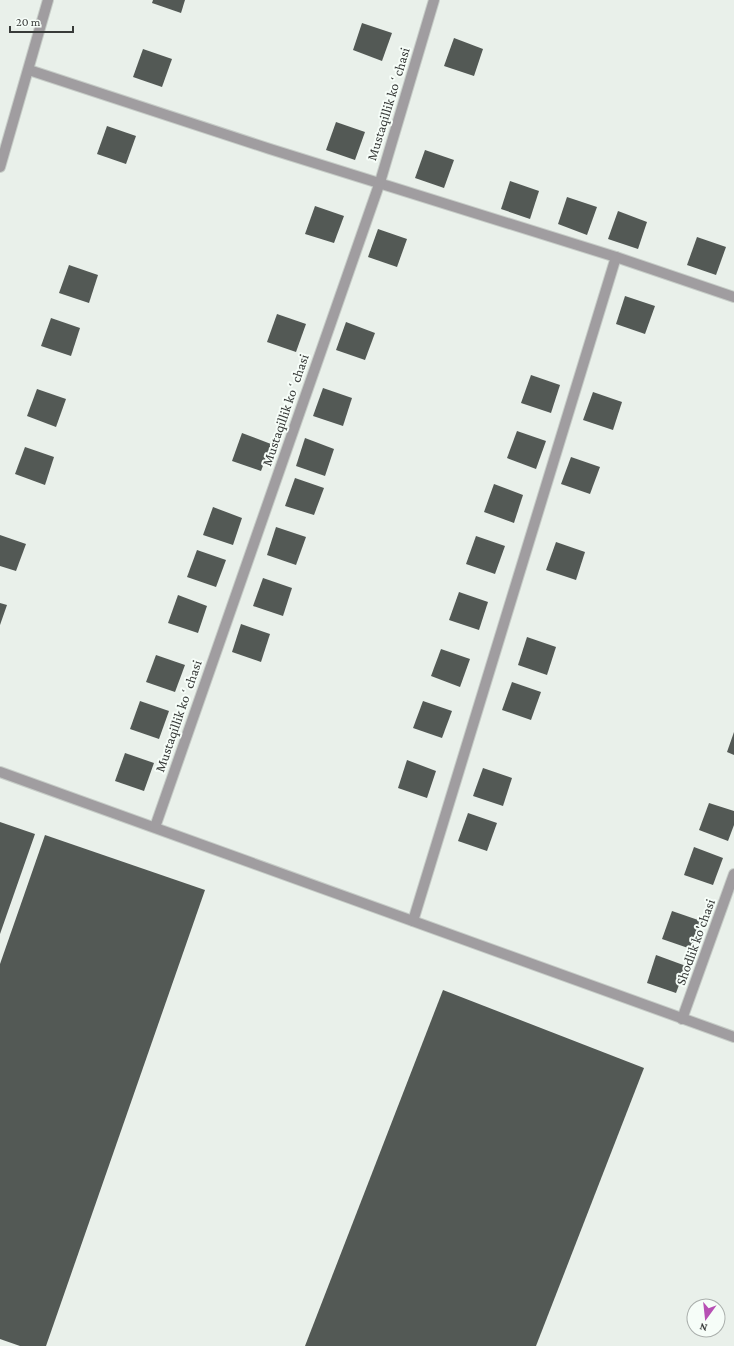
<svg xmlns="http://www.w3.org/2000/svg" width="734" height="1346" viewBox="0 0 734 1346" font-family="'Crimson Pro',serif">
<style>
.building{fill:#535955}
.lines{fill:none;stroke-linecap:round;stroke-linejoin:round}
.minor-casing{stroke:#c6ccc7;stroke-width:12}
.minor{stroke:#a09da0;stroke-width:10}
.labels{text-anchor:middle;dominant-baseline:central;stroke-width:4;stroke-linejoin:round;paint-order:stroke}
.street-label{font-size:14px;fill:#383b39;stroke:#f6fdf8}
</style>
<rect width="100%" height="100%" fill="#e9f0ea"/>
<!-- building -->
<g class="building">
<polygon points="153,0 185,0 181,13 152,3"/>
<polygon points="362,23 392,33 382,61 353,50"/>
<polygon points="454,38 483,49 474,76 444,66"/>
<polygon points="143,49 172,59 162,87 133,77"/>
<polygon points="336,122 365,132 355,160 326,150"/>
<polygon points="107,126 136,136 126,164 97,154"/>
<polygon points="425,150 454,160 444,188 415,178"/>
<polygon points="510,181 539,191 530,219 501,209"/>
<polygon points="567,197 597,207 587,235 558,224"/>
<polygon points="315,206 344,216 334,243 305,234"/>
<polygon points="618,211 647,222 638,249 608,239"/>
<polygon points="378,229 407,239 397,267 368,257"/>
<polygon points="697,237 726,247 716,275 687,265"/>
<polygon points="69,265 98,275 89,303 59,293"/>
<polygon points="625,296 655,306 645,334 616,324"/>
<polygon points="277,314 306,324 296,352 267,342"/>
<polygon points="51,318 80,328 71,356 41,346"/>
<polygon points="346,322 375,333 365,360 336,350"/>
<polygon points="531,375 560,385 551,413 521,403"/>
<polygon points="323,388 352,398 343,426 313,416"/>
<polygon points="37,389 66,399 56,427 27,416"/>
<polygon points="593,392 622,402 613,430 583,420"/>
<polygon points="517,431 546,441 536,469 507,458"/>
<polygon points="242,433 271,444 261,471 232,461"/>
<polygon points="305,438 334,449 325,476 296,466"/>
<polygon points="25,447 54,457 45,485 15,474"/>
<polygon points="571,457 600,467 590,494 561,484"/>
<polygon points="295,478 324,488 314,515 285,506"/>
<polygon points="494,484 523,495 514,523 484,512"/>
<polygon points="213,507 242,518 233,545 203,535"/>
<polygon points="276,527 306,537 296,565 267,555"/>
<polygon points="0,535 26,544 16,571 0,566"/>
<polygon points="476,536 505,546 495,574 466,564"/>
<polygon points="556,542 585,552 576,580 546,570"/>
<polygon points="197,550 226,560 216,587 187,577"/>
<polygon points="263,578 292,588 283,616 253,606"/>
<polygon points="459,592 488,602 479,630 449,620"/>
<polygon points="178,595 207,606 198,633 168,623"/>
<polygon points="0,603 7,605 0,625"/>
<polygon points="241,624 270,634 261,662 232,652"/>
<polygon points="527,637 556,647 547,675 518,665"/>
<polygon points="441,649 470,659 460,687 431,676"/>
<polygon points="156,655 185,665 175,692 146,682"/>
<polygon points="512,682 541,692 531,720 502,710"/>
<polygon points="140,701 169,711 159,739 130,729"/>
<polygon points="423,701 452,711 442,738 413,728"/>
<polygon points="734,732 734,755 727,752"/>
<polygon points="125,753 154,763 144,791 115,781"/>
<polygon points="407,760 436,771 427,798 398,788"/>
<polygon points="483,768 512,778 503,806 473,796"/>
<polygon points="709,803 734,811 734,825 728,841 699,830"/>
<polygon points="468,813 497,823 487,851 458,841"/>
<polygon points="0,822 35,834 0,934"/>
<polygon points="45,835 205,890 46,1346 20,1346 0,1339 0,964"/>
<polygon points="694,847 723,858 713,885 684,875"/>
<polygon points="672,911 701,921 691,949 662,939"/>
<polygon points="656,955 686,966 676,993 647,983"/>
<polygon points="443,990 644,1068 536,1346 305,1346"/>
</g>
<g class="lines">
<!-- minor casing -->
<g class="minor-casing">
<g id="minor">
<polyline points="29,70 270,149 616,257 734,297"/>
<polyline points="0,167 48,0"/>
<polyline points="0,772 734,1037"/>
<polyline points="155,827 380,182 434,0"/>
<polyline points="413,921 616,257"/>
<polyline points="682,1019 734,874"/>
</g>
</g>
<!-- minor -->
<use href="#minor" class="minor"/>
</g>
<g class="labels">
<!-- street labels -->
<g class="street-label">
<text transform="translate(388 104) rotate(-73)">Mustaqillik koʻchasi</text>
<text transform="translate(285 410) rotate(-71)">Mustaqillik koʻchasi</text>
<text transform="translate(178 716) rotate(-71)">Mustaqillik koʻchasi</text>
<text transform="translate(695 942) rotate(-70)">Shodlik ko'chasi</text>
</g>
</g>
<!-- north arrow -->
<g transform="translate(706 1318) rotate(195)"><circle r="19" fill="#f6fdf8" stroke="#aaafac"/>
<path d="M0-3L7 15L0 10L-7 15Z" fill="#b750b4"/>
<text y="-6" font-size="11" font-weight="bold" text-anchor="middle" fill="#383b39">N</text>
</g>
<!-- scale -->
<path d="M10 26v6h63v-6" fill="none" stroke="#383b39" stroke-width="2"/>
<text x="16" y="26" font-size="12" fill="#383b39" stroke="#f6fdf8" stroke-width="3" paint-order="stroke">20 m</text>
</svg>
